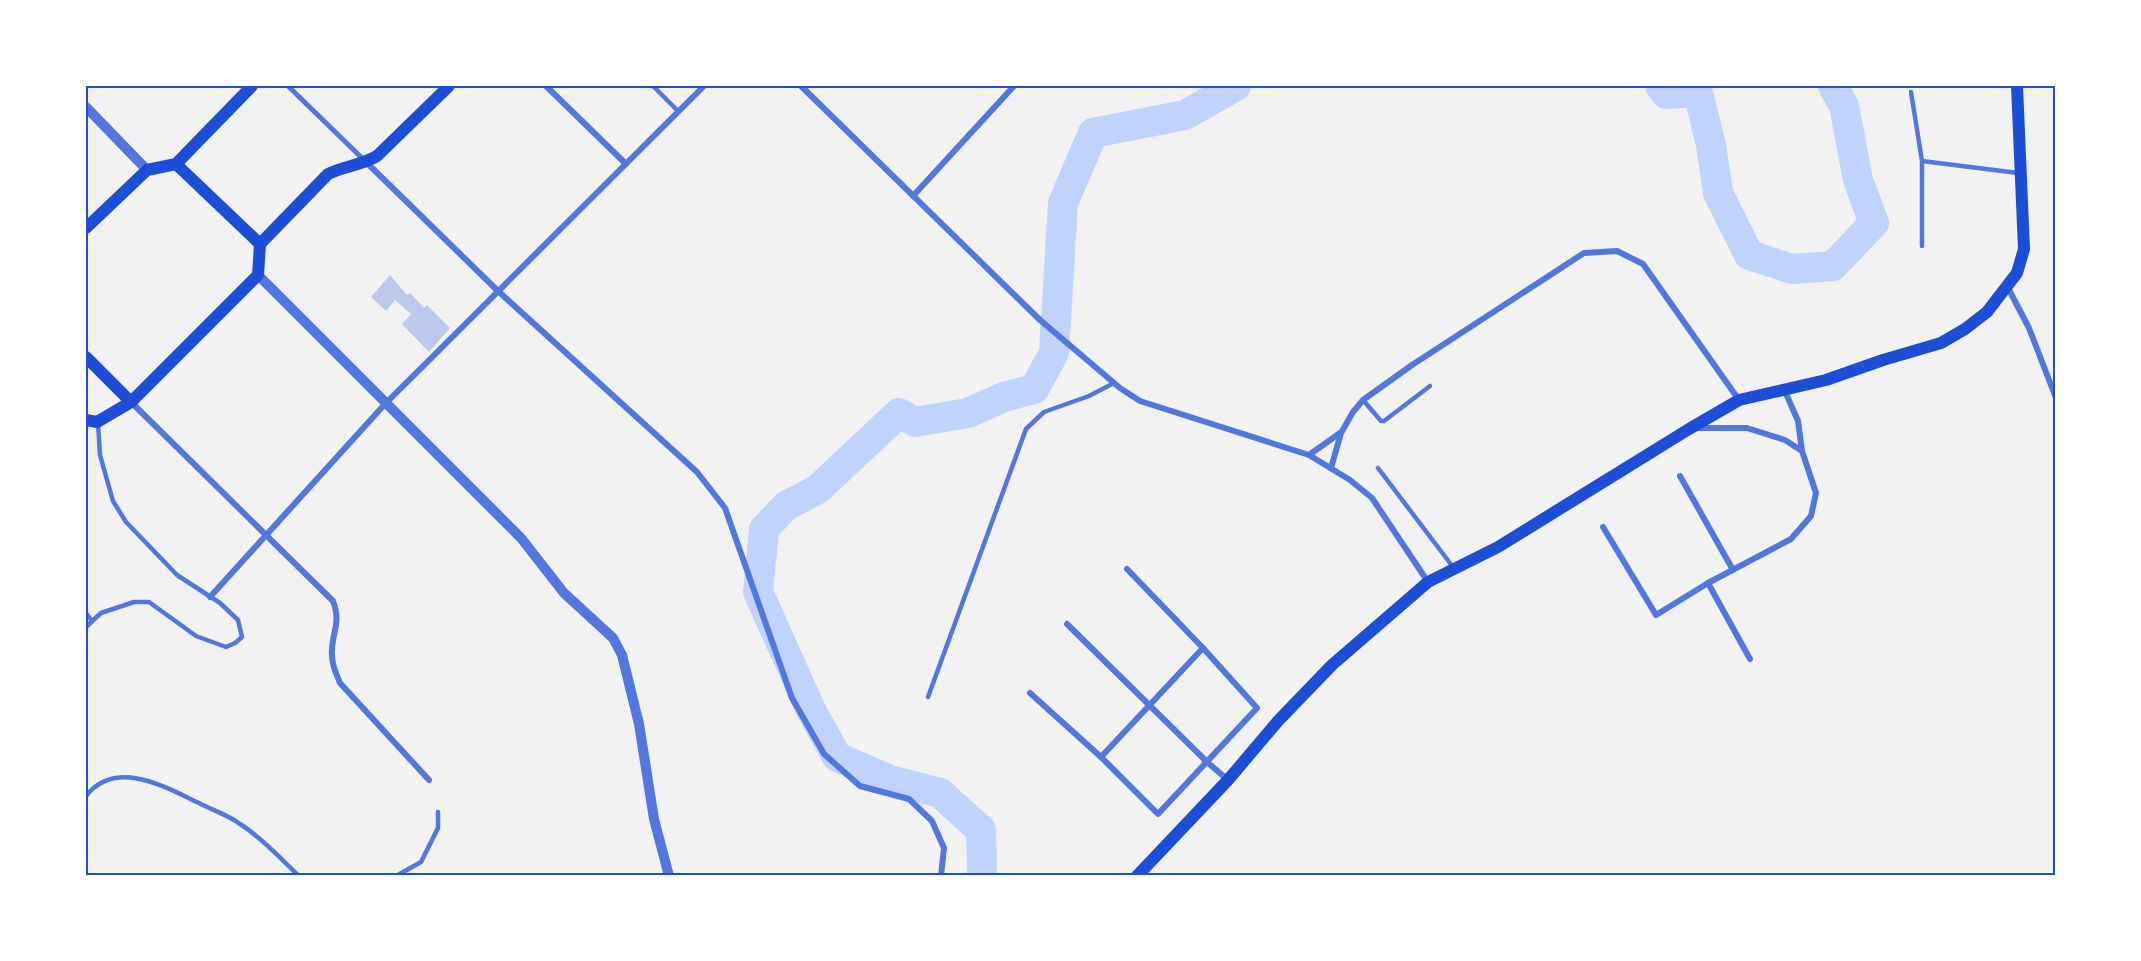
<svg xmlns="http://www.w3.org/2000/svg" width="2141" height="961" viewBox="0 0 2141 961" font-family="Jost,sans-serif">
<style>
.lines{fill:none;stroke-linecap:round;stroke-linejoin:round}
.river{stroke:#bfd3fe;stroke-width:30}
.building{fill:#bdc9ec}
.service{stroke:#5277de;stroke-width:4.5}
.pedestrian{stroke:#5277de;stroke-width:5}
.minor{stroke:#5277de;stroke-width:6}
.tertiary{stroke:#5277de;stroke-width:10}
.secondary{stroke:#1d4ed8;stroke-width:12}
.neatline{fill:none;stroke:#1d4ed8;stroke-width:2}
</style>
<rect width="100%" height="100%" fill="#f2f2f2"/>
<g class="lines">
<!-- river -->
<g class="river">
<polyline points="1660,86 1666,94 1698,92 1711,145 1718,193 1749,255 1792,269 1833,266 1874,223 1858,180 1844,106 1833,86"/>
<polyline points="982,876 981,830 940,793 890,780 837,757 811,710 758,592 764,529 786,506 818,489 899,413 915,422 968,413 1004,397 1034,389 1054,353 1063,203 1093,133 1185,115 1236,86"/>
</g>
</g>
<!-- building -->
<polygon class="building" points="390,275 407,295 410,293 424,308 427,305 450,328 429,352 402,324 411,314 395,300 386,311 371,297"/>
<g class="lines">
<!-- service -->
<g class="service">
<polyline points="653,86 678,111"/>
<polyline points="1911,92 1922,161 2018,173"/>
<polyline points="1922,161 1922,246"/>
<polyline points="1363,400 1381,421 1384,421 1430,386"/>
<polyline points="1378,468 1453,567"/>
<polyline points="86,613 92,621"/>
<polyline points="86,627 101,613 134,602 149,602 196,636 226,647 235,643 242,637 238,620 220,603 177,575 126,522 113,501 100,455 98,424"/>
<polyline points="928,697 1026,429 1044,412 1089,396 1114,383"/>
<path d="M86 796C116 758 165 787 199 803 212 810 228 815 240 824 261 837 281 859 299 876"/>
<polyline points="396,876 421,862 438,828 438,812"/>
</g>
<!-- pedestrian -->
<polyline class="pedestrian" points="288,86 364,160"/>
<!-- minor -->
<g class="minor">
<polyline points="546,86 626,164"/>
<polyline points="801,86 1040,320 1120,388 1140,401 1309,455 1350,480 1372,498 1428,582"/>
<polyline points="366,162 498,291 697,472 725,508 792,698 824,754 860,786 909,799 932,821 944,848 941,876"/>
<polyline points="913,196 1014,86"/>
<polyline points="2007,286 2029,328 2056,398"/>
<polyline points="1784,389 1798,421 1802,451"/>
<path d="M131 402 333 601C341 622 333 630 332 649 331 662 335 671 340 683L429 780"/>
<polyline points="1309,455 1340,433"/>
<polyline points="1331,468 1341,433 1353,412 1363,400 1412,365 1584,253 1617,251 1643,264 1739,400"/>
<polyline points="1680,476 1733,570"/>
<polyline points="1603,527 1656,615 1708,583 1791,539 1811,516 1816,493 1802,451 1785,440 1747,428 1695,428"/>
<polyline points="1708,583 1750,659"/>
<polyline points="210,597 385,404 704,86"/>
<polyline points="1067,624 1207,762 1228,780"/>
<polyline points="1030,693 1101,757 1158,814 1257,708 1203,648 1127,569"/>
<polyline points="1101,757 1203,648"/>
</g>
<!-- tertiary -->
<g class="tertiary">
<polyline points="86,107 147,170"/>
<polyline points="258,275 521,538 564,593 613,638 622,655 639,724 654,819 669,876"/>
</g>
<!-- secondary -->
<g class="secondary">
<polyline points="176,164 260,244"/>
<polyline points="86,228 147,170 176,164 252,86"/>
<polyline points="86,357 131,402"/>
<path d="M86 420 97 422 131 402 258 275 260 244 328 174C344 166 362 165 377 156L449 86"/>
<polyline points="1137,876 1228,780 1278,721 1332,665 1428,582 1498,547 1689,429 1739,400 1826,380 1883,360 1941,343 1965,329 1987,312 2017,273 2024,249 2017,86"/>
</g>
</g>
<!-- border -->
<rect width="2141" height="961" fill="none" stroke="#ffffff" stroke-width="174"/>
<rect x="87" y="87" width="1967" height="787" class="neatline"/>
</svg>
